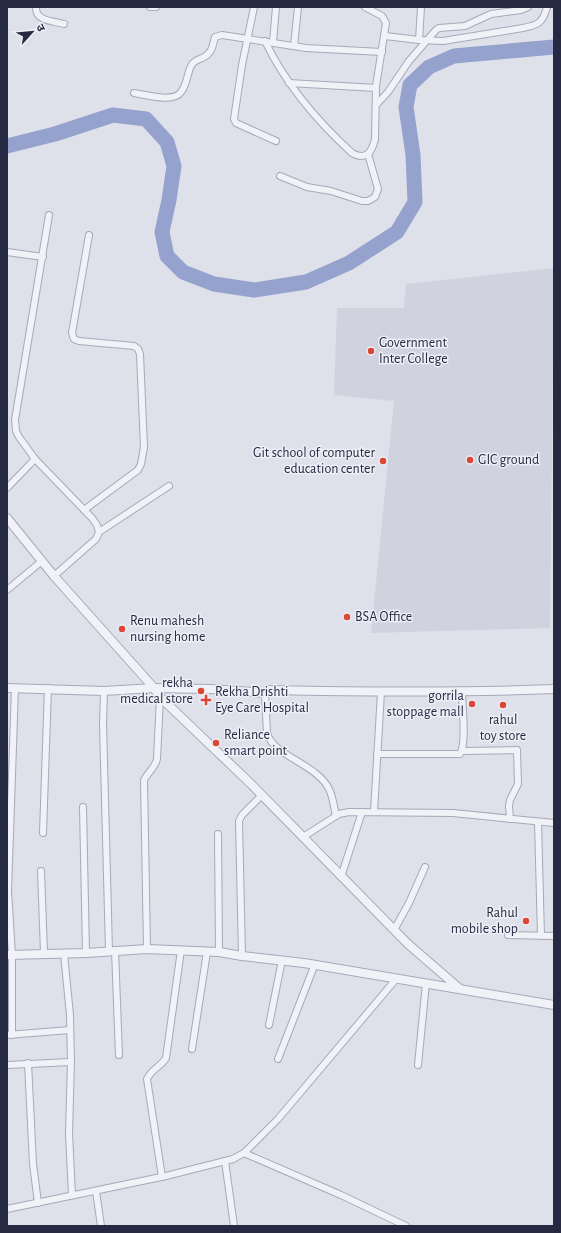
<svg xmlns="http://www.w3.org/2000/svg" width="561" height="1233" viewBox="0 0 561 1233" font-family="'Alegreya Sans','Noto Sans Devanagari',sans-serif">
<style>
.built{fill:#d0d2df}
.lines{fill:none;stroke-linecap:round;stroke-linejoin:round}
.river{stroke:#95a2ce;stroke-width:15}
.minor-casing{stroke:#a6a9b8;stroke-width:8}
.tertiary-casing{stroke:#a6a9b8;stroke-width:10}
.minor{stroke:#f1f2f7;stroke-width:6}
.tertiary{stroke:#f1f2f7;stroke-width:8}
.poi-dot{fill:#dd4634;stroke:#eeeff7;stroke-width:1.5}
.labels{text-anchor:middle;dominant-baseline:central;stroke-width:3;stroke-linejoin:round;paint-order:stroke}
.poi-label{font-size:14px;fill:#252942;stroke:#eeeff7;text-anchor:start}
</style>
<rect width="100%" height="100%" fill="#dee0ea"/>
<!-- built -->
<polygon class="built" points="554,268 550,628 371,633 394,401 334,395 337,308 404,308 406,284"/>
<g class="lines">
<!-- river -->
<polyline class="river" points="7,146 55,134 113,115 146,119 167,142 174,166 169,200 162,232 167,256 183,272 214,284 254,290 306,282 349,263 397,232 415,202 413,155 406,107 410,85 429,67 454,56 554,47"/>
<!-- minor casing -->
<g class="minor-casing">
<g id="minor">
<path d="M36 7C35 21 53 21 64 24"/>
<polyline points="150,7 156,7"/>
<polyline points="254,7 242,65 234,119 236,123 276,141"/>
<path d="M385 36 419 40 443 41 523 28C538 25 543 23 547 7"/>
<polyline points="419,40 421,7"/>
<path d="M265 41C286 85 317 121 352 153 366 161 372 152 375 139L376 86 386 23 382 16 365 7"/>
<polyline points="273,42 276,7"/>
<polyline points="294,46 298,7"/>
<polyline points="289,83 376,88"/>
<path d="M134 93C146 95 174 103 181 92 187 85 187 74 191 66 195 58 203 60 208 54 213 50 213 43 215 37L222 35 306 48 382 52"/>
<polyline points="376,105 388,92 409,61 436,30 439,28 465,26 491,14 521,10 528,7"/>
<polyline points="280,176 307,187 331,191 362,201 368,201 375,197 378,189 368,154"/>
<polyline points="49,215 15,420 16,431 19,437 35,459 92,518 97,525 99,532 96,539 54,576"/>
<polyline points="7,252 43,257"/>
<polyline points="7,488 35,459"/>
<polyline points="84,510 138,470 141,464 144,447 140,354 138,349 134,346 79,341 74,339 72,333 89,235"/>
<polyline points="99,532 169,486"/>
<polyline points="7,590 42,561"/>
<polyline points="104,691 103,724 109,951"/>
<path d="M265 693 267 733C273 756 317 764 329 789 333 797 334 807 336 816"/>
<polyline points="462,751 517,750 518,784 510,800 509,806 510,819"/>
<path d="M377 754H460C467 744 462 705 462 692"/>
<polyline points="83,807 86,953"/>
<polyline points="374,812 381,692"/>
<polyline points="538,822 541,936"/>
<polyline points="43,833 48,688"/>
<polyline points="218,834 219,952"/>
<polyline points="303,837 339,814 349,812 453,813 554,823"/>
<polyline points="41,871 44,953"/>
<polyline points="341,877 362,812"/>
<polyline points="394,930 409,903 425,867"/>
<polyline points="508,935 554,936"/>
<path d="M147 949 144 780C148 772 155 768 157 759L160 697"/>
<polyline points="115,950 119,1055"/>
<polyline points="64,954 70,1015 71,1062 69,1133 72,1195"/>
<polyline points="242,956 239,821 242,815 262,795"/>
<polyline points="269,1025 282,960"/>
<polyline points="7,1035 70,1030"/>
<polyline points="12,1035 12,955 8,891 15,688"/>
<polyline points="192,1049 207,952"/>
<polyline points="278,1059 315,964"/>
<polyline points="28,1063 33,1164 38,1203"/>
<polyline points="7,1065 71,1062"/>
<polyline points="418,1065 426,983"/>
<polyline points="244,1153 341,1195 406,1226"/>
<polyline points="225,1161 234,1226"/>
<path d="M162 1177 147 1079C152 1068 161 1067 166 1058L181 950"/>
<polyline points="96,1191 101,1226"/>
<polyline points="7,1209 166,1176 233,1159 244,1153 278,1119 397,978"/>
</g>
</g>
<!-- tertiary casing -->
<g class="tertiary-casing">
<g id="tertiary">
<polyline points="7,518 54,576 154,688 160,697 250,783 408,944 460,989"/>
<path d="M7 688 104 691 154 688 210 689 265 693 269 690C364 692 459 693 554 689"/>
<polyline points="7,955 86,953 147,949 219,952 242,956 304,963 554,1005"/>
</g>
</g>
<!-- minor -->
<use href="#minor" class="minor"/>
<!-- tertiary -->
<use href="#tertiary" class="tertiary"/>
</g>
<!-- markers -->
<g class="poi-dot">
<circle cx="371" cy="351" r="4"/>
<circle cx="470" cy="460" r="4"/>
<circle cx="383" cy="461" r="4"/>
<circle cx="347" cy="617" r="4"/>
<circle cx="122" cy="629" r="4"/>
<circle cx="201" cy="691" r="4"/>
<path d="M204 694h4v4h4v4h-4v4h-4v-4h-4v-4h4z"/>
<circle cx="472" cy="704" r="4"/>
<circle cx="503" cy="705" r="4"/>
<circle cx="216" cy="743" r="4"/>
<circle cx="526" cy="921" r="4"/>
</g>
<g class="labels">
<!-- poi labels -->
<g class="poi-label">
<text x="379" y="343">Government<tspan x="379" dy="16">Inter College</tspan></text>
<text x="375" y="453" text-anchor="end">Git school of computer<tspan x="375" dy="16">education center</tspan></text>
<text x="478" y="460">GIC ground</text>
<text x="355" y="617">BSA Office</text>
<text x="130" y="621">Renu mahesh<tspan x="130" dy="16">nursing home</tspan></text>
<text x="193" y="683" text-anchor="end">rekha<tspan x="193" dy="16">medical store</tspan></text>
<text x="215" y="692">Rekha Drishti<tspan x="215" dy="16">Eye Care Hospital</tspan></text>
<text x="464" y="696" text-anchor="end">gorrila<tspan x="464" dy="16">stoppage mall</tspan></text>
<text x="503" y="720" text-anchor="middle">rahul<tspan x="503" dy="16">toy store</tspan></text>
<text x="224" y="735">Reliance<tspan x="224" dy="16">smart point</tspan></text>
<text x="518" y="913" text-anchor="end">Rahul<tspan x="518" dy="16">mobile shop</tspan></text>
</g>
</g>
<!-- border -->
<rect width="561" height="1233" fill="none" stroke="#252942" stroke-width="16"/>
<!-- north arrow -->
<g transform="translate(32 32) rotate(63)" stroke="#eeeff7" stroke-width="3" paint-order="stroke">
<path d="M0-3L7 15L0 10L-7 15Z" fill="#252942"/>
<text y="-6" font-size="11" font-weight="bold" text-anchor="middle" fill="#252942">उ</text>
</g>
</svg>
